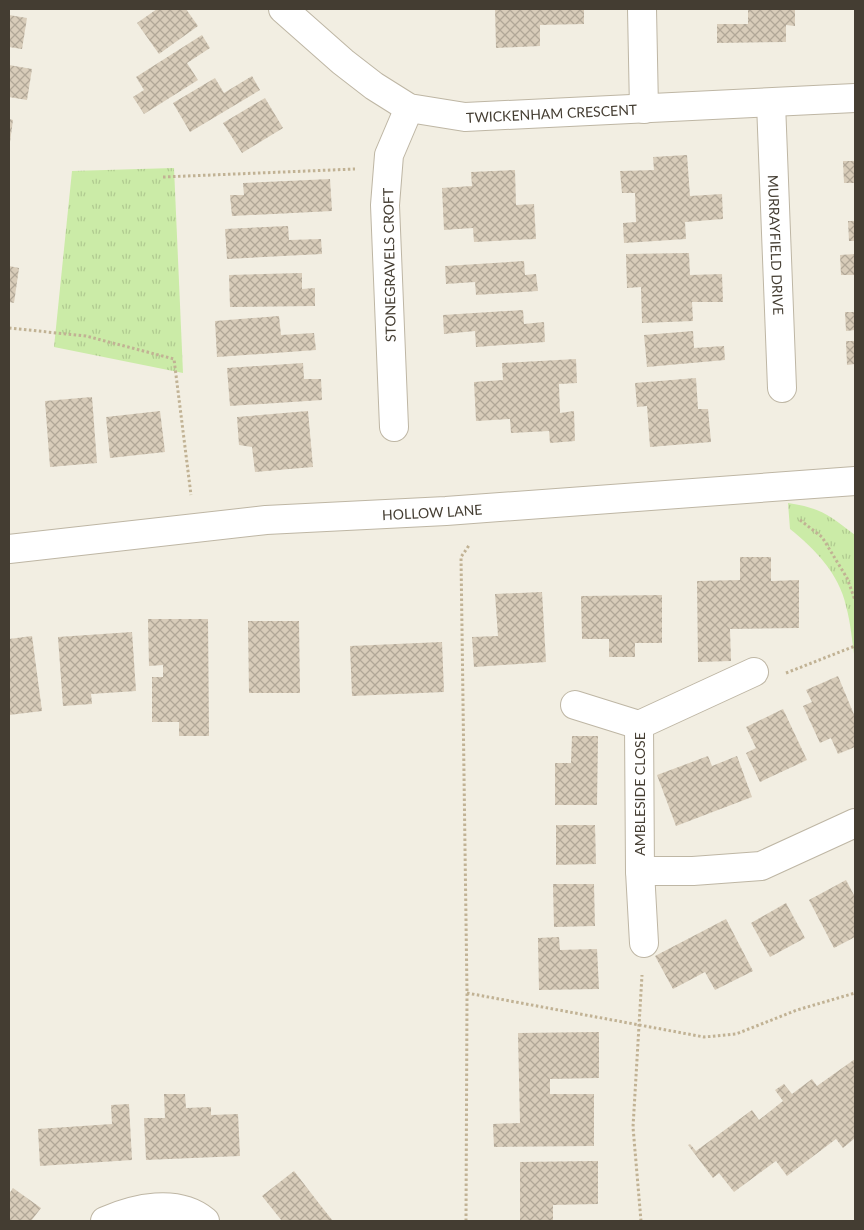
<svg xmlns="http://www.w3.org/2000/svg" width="864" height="1230" viewBox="0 0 864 1230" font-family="Lato,sans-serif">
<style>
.grass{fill:url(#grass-tufts)}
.building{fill:url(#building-cross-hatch)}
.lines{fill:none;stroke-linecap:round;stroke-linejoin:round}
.minor-casing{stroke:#beb6a4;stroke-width:30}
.path{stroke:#c1b294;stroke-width:3;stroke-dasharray:2.5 2.5;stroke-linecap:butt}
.minor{stroke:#fff;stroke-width:28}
.labels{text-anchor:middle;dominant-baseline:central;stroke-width:4.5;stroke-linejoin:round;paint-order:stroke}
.street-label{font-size:14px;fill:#443d32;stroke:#fff}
</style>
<defs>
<pattern id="grass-tufts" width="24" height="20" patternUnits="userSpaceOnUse" patternTransform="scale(1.25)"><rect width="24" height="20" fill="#cbeba7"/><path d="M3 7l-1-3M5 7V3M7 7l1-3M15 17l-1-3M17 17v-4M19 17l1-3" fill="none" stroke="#b0ca90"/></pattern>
<pattern id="building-cross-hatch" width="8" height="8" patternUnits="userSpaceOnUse" patternTransform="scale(1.25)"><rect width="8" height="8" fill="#d8ccb9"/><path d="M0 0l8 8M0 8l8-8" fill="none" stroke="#b1a797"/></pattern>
</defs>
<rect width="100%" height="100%" fill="#f2eee2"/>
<!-- grass -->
<g class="grass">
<polygon points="174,168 183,373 54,347 72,171"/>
<path d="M788 503C821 508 829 515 855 535V660C852 642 851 624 846 606 839 574 815 549 790 529Z"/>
</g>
<!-- building -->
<g class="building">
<polygon points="157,9 186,9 198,26 159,54 137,23"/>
<polygon points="495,9 584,9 584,24 540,25 540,46 496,48"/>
<polygon points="748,9 795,9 795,26 786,25 786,42 717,43 717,24 748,24"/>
<polygon points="9,15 27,18 22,49 9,47"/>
<polygon points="202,35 210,48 187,63 198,80 144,114 133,97 144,90 136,77"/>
<polygon points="9,65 32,69 27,100 9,97"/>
<polygon points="252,76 260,90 190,132 173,103 215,78 224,93"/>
<polygon points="265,98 283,128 242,153 223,123"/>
<polygon points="9,119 13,120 10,142 9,142"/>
<polygon points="687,155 690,196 722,194 723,219 685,222 686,239 624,243 623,223 636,222 635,193 622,193 620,171 654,170 653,157"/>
<polygon points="843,161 855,161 855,183 844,183"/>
<polygon points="515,170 516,205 534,204 536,239 474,242 473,228 444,230 442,188 472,186 471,172"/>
<polygon points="330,179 332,211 232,216 230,195 244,195 243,183"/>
<polygon points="848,221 855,221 855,241 849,241"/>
<polygon points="288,226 289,240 321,239 322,254 227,259 225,229"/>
<polygon points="689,253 690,275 722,274 723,302 692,302 693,321 642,323 641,287 627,288 626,254"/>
<polygon points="855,254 855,275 841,275 840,255"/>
<polygon points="524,261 525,275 536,274 538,291 476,295 475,282 446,284 445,266"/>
<polygon points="9,266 19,268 14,303 9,302"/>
<polygon points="302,273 302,289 315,288 315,306 230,307 229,275"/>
<polygon points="523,310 524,324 544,322 545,342 476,347 475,331 444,334 443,315"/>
<polygon points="845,312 855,312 855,330 846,331"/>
<polygon points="279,316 281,335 314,333 316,350 217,357 215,321"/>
<polygon points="693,331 694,348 724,346 725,360 647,367 644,335"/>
<polygon points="846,341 855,341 855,364 847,365"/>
<polygon points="576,359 577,383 559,384 560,413 574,411 575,441 550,443 549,431 511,433 510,419 476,421 474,382 503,380 502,363"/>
<polygon points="303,363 304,379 321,379 322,400 230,406 227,368"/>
<polygon points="696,378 698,409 708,409 711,442 650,447 647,406 637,407 635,383"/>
<polygon points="92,397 97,463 50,467 45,401"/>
<polygon points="160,411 165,452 110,458 106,417"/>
<polygon points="308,411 313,467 255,472 252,447 239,445 237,417"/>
<polygon points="740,557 771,557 771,581 799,580 799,628 730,629 731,661 698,662 697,581 740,580"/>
<polygon points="542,592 546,662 474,667 472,637 498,636 495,594"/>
<polygon points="662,595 662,643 635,643 635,657 609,657 609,639 582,639 581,596"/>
<polygon points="148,619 208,619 209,736 179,736 179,722 152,722 152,677 163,677 163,665 149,666"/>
<polygon points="248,621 299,621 300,693 249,693"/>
<polygon points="132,632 136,691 91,694 92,704 63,706 58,637"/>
<polygon points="32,636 42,711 9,715 9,639"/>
<polygon points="442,642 444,692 352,696 350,646"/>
<polygon points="838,676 855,717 855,747 838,754 831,738 820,743 803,706 812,702 806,690"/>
<polygon points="783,709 807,760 760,782 746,753 756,748 746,727"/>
<polygon points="572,736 598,736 597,805 555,805 555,763 571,763"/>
<polygon points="708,756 712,766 737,756 752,797 676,826 657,775"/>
<polygon points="556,825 595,825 596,864 556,865"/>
<polygon points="846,880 855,897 855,937 834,948 809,900"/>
<polygon points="553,884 594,884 595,926 554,927"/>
<polygon points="786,903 805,938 770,957 751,923"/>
<polygon points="726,919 753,971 715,990 705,972 673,989 655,956"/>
<polygon points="559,937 560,950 597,949 599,989 539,990 538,938"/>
<polygon points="599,1032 599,1078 550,1079 550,1094 594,1094 594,1146 494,1147 493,1124 520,1123 518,1033"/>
<polygon points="855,1059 855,1138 843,1148 836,1139 787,1176 776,1161 734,1192 719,1173 713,1178 688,1145 690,1144 696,1151 752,1110 759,1120 783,1101 775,1090 784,1084 792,1094 812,1079 817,1086"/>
<polygon points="164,1094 185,1094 186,1108 211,1107 211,1115 238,1114 240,1156 146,1160 144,1118 165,1118"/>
<polygon points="129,1104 132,1160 40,1166 38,1129 112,1124 111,1105"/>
<polygon points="598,1161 598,1204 553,1205 553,1221 520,1221 520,1162"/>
<polygon points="294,1171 321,1206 333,1221 282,1221 262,1196"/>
<polygon points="13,1188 41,1208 31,1221 9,1221 9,1194"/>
</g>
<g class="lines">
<!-- minor casing -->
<g class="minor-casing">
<g id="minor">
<path id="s1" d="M283 9 343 62 374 86 409 108 465 117 855 98"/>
<polyline points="642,9 644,109"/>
<path id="s2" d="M771 103 782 388"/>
<polyline points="394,427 385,205 389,155 409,108"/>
<path id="s3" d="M9 549 266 520 446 511 855 481"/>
<polyline points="575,705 639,725"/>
<polyline points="640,871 693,871 761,866 855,823"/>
<polyline points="644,943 640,871 639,725 754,672"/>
<path d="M105 1221C135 1208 177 1198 205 1221"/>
</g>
</g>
<!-- path -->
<g class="path">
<polyline points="163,177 355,169"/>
<polyline points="9,328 86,336 174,359 191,495"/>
<polyline points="800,520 822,537 847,578 855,600"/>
<polyline points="786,673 855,646"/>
<polyline points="467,993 704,1037 736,1034 797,1010 855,993"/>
<polyline points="466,1221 467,993 461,557 470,544"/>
<polyline points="641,1221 633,1127 642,975"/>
</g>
<!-- minor -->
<use href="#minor" class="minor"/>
</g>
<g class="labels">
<!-- street labels -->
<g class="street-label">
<text stroke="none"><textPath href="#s1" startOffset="304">TWICKENHAM CRESCENT</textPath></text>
<text stroke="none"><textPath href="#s2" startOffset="142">MURRAYFIELD DRIVE</textPath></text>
<text transform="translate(389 265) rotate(-91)">STONEGRAVELS CROFT</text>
<text stroke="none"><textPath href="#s3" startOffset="425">HOLLOW LANE</textPath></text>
<text transform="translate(639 794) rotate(-90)">AMBLESIDE CLOSE</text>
</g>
</g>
<!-- border -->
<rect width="864" height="1230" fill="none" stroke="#443d32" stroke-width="20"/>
</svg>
